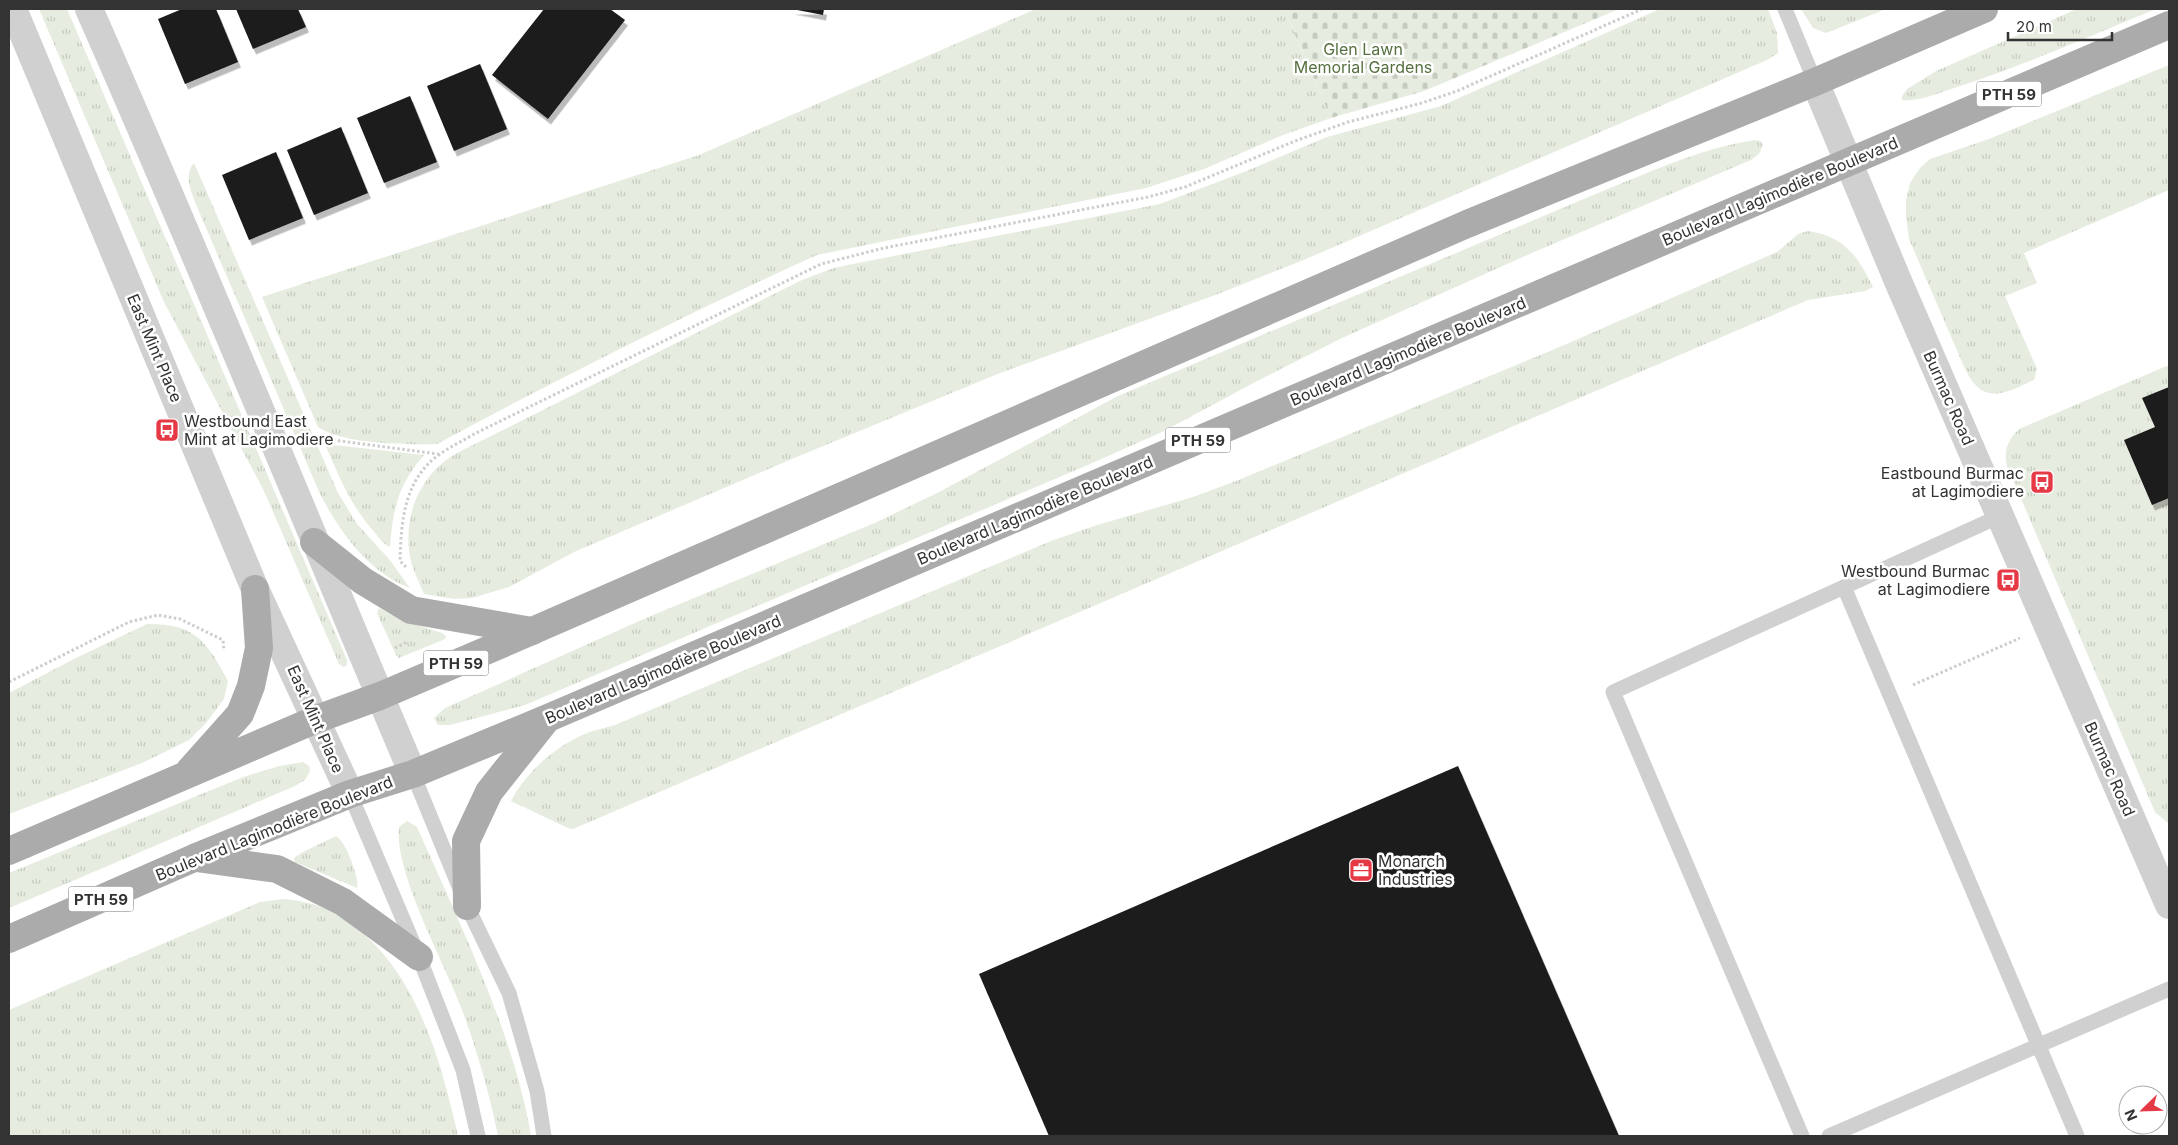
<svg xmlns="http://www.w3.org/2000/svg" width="2178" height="1145" viewBox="0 0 2178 1145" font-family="Inter,sans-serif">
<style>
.grass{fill:url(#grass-tufts)}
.cemetery{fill:url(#cemetery-stones)}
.building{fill:#1a1a1a;filter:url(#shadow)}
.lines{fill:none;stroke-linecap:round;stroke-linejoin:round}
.path{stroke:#cdcdcd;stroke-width:3;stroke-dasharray:2.5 2.5;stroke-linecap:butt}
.service{stroke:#d0d0d0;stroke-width:15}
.minor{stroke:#d0d0d0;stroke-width:28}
.primary{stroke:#ababab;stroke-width:28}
.labels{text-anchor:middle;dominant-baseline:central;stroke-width:5;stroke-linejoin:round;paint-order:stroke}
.shield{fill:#fff;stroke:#707070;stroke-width:1}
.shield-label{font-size:15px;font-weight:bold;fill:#333}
.park-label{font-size:16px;fill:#56703f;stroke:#fff}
.street-label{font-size:16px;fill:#333;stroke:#fff}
.poi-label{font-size:16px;fill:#333;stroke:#fff;text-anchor:start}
</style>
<defs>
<pattern id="grass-tufts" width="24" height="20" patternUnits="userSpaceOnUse" patternTransform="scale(1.25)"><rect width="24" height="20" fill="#e6ecdf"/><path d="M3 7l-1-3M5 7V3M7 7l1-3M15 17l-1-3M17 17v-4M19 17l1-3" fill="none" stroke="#c6cbc0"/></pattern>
<pattern id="cemetery-stones" width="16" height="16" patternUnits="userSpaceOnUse" patternTransform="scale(1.25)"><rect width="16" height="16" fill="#e6ecdf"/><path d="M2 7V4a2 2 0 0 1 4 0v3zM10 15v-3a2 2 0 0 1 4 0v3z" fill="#c6cbc0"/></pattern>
<filter id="shadow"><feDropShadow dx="3" dy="5.5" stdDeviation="0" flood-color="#0004"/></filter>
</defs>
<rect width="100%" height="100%" fill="#fff"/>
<!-- grass -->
<g class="grass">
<polygon points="39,9 67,9 347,660 347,665 344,667 339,664 264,491 164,302"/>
<path d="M1036 9H1284L1331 118 1283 135 1204 169 1146 188 817 255C688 313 562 377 437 444 408 445 341 444 318 427L262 297 699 155Z"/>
<path d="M1660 9H1768L1777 33 1778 53 1767 60 1306 259 1218 294 1000 373 799 456 574 552 509 587 472 598 454 599 424 594C420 584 415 575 412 565 400 520 419 473 459 452L802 280 834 268 853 264 1160 204 1249 170 1327 137 1441 106Z"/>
<polygon points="1801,9 1886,9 1826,33 1813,28"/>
<path d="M2077 9H2156C2090 36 2025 65 1957 87 1941 92 1920 102 1902 100V96L1907 89 1936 71Z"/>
<path d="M2169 65V190L2024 253 2037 283 2005 296 2037 369 2034 380C2004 394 1983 406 1965 369L1909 239 1906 215V200L1910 183 1920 168 1930 159 1989 139Z"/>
<path d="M1755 140 1760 141 1763 145 1759 154 1751 160 1534 252 1342 338 1261 379 1162 432 1090 464 525 705 450 725H438L434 718 445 708 646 618 877 522 939 492 1118 396 1598 193C1648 173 1701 148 1755 140Z"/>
<path d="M194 163 338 493 357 524 389 559 410 588C368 572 340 532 320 494L195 202C190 188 184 175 194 163Z"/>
<path d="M1808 231C1844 236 1858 256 1873 287L1865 291 1808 300 573 829 568 828 511 801C526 772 556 746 585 734 594 730 605 728 615 725L1051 541 1094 526 1193 497 1236 481 1555 349 1777 252 1798 234Z"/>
<path d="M2169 365V387L2142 398 2155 427 2124 440 2152 505 2169 498V824L2155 812 2007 466C2003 451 2008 440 2019 429Z"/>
<path d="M325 444 424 455C398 485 393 508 390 547 384 545 380 539 376 534 352 508 339 477 325 444Z"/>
<polygon points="379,608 401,620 442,633 446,636 445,639 399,658 396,655 377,613"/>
<path d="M147 624C195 623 207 642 228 681L224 699 206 723 189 740 142 763 9 814V693L74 659Z"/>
<polygon points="303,762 309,766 310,771 305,780 295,786 9,908 9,873 243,777 279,766"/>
<path d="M407 821 417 827C459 922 514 1034 531 1136H498C489 1092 477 1050 461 1007 444 962 394 872 399 827Z"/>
<path d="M336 836C345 840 360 879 357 888L295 862 294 858 301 853Z"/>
<path d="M285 899C299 901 314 903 326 909 411 950 439 1052 458 1136H9V1010L260 902Z"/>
</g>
<!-- cemetery -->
<polygon class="cemetery" points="1284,9 1619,9 1424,91 1331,118"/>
<!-- building -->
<g class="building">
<polygon points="182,9 216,9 238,62 185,84 158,19"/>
<polygon points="236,9 298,9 306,27 253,49"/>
<polygon points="544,9 610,9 625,20 548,119 492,75"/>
<polygon points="792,9 824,9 823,15"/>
<polygon points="480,64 507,129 454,151 427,86"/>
<polygon points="410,96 437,162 384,183 357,118"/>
<polygon points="341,127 368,193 314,215 287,150"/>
<polygon points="276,152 303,218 249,240 222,175"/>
<polygon points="2169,387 2169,498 2152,505 2124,440 2155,427 2142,398"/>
<polygon points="1458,766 1619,1136 1049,1136 979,974"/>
</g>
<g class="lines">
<!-- path -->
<g class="path">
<polyline points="318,438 438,454"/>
<path d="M406 567 400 561C401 521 404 479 440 454 451 446 463 441 474 434L821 264 884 248 1148 197 1185 187 1295 141 1348 122 1422 103 1457 91 1642 9"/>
<polyline points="395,648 407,642"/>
<polyline points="9,682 129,622 158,615 180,619 223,640 224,651"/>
<polyline points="1913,685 2020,638"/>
</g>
<!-- service -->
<g class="service">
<polyline points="1785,9 1815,82"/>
<polyline points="1844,587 2077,1136"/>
<polyline points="413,774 467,906 509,993 537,1091 544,1136"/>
<polyline points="350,794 419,957 463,1070 478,1136"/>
<polyline points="1802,1136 1613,692 2000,516"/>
<polyline points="1829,1136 2169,989"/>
</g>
<!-- minor -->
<g class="minor">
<polyline points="13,9 255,589 350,794"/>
<path d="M89 9C201 262 305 519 413 774"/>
<polyline points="1815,82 1898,281 2169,905"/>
</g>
<!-- primary -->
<g class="primary">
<polyline points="314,542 363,581 411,610 532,631"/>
<polyline points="190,770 240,714 251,686 259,648 255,589"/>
<polyline points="9,851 317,719 380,696 532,631 1467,224 1815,82 1984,9"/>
<polyline points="196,858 277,869 343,902 419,957"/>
<polyline points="467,906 466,841 489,792 546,720"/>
<polyline points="9,939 194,858 350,794 413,774 548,718 2169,25"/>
</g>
</g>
<!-- icons -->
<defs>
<g id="bus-square" transform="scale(1.25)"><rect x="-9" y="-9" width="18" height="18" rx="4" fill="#e63946" stroke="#fff"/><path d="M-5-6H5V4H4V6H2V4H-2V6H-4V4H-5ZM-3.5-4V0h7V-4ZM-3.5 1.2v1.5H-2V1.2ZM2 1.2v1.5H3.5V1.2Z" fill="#fff"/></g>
<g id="office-square" transform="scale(1.25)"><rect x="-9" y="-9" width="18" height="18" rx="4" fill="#e63946" stroke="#fff"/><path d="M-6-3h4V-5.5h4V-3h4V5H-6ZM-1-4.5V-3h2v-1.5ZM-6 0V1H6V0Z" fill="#fff"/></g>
</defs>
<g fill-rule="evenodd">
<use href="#bus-square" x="167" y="430"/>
<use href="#bus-square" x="2042" y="482"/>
<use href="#bus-square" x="2008" y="580"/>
<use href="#office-square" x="1361" y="870"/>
</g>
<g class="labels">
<!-- shield labels -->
<g class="shield">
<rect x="1976.5" y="81.5" width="65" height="25" rx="4"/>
<rect x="1165.5" y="427.5" width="65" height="25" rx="4"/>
<rect x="423.5" y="650.5" width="65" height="25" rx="4"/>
<rect x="68.5" y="886.5" width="65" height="25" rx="4"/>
</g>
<g class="shield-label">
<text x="2009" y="94">PTH 59</text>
<text x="1198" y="440">PTH 59</text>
<text x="456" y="663">PTH 59</text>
<text x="101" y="899">PTH 59</text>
</g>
<!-- park labels -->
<g class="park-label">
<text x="1363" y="49">Glen Lawn<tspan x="1363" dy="18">Memorial Gardens</tspan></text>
</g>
<!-- street labels -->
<g class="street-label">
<text transform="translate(1780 191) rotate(-23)">Boulevard Lagimodière Boulevard</text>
<text transform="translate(155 348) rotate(67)">East Mint Place</text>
<text transform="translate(1408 351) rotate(-23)">Boulevard Lagimodière Boulevard</text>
<text transform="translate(1949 398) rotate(66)">Burmac Road</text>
<text transform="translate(1035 510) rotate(-23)">Boulevard Lagimodière Boulevard</text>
<text transform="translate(663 669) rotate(-23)">Boulevard Lagimodière Boulevard</text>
<text transform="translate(316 719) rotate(66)">East Mint Place</text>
<text transform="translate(2110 769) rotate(66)">Burmac Road</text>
<text transform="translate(274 828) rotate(-22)">Boulevard Lagimodière Boulevard</text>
</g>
<!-- poi labels -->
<g class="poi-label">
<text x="184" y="421">Westbound East<tspan x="184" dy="18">Mint at Lagimodiere</tspan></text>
<text x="2024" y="473" text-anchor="end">Eastbound Burmac<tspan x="2024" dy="18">at Lagimodiere</tspan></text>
<text x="1990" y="571" text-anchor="end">Westbound Burmac<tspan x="1990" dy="18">at Lagimodiere</tspan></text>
<text x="1378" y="861">Monarch<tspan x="1378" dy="18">Industries</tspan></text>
</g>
</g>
<!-- border -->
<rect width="2178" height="1145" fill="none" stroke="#333333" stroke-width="20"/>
<!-- north arrow -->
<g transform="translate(2143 1110) rotate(247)"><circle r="24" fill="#ffffff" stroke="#adadad"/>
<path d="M0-4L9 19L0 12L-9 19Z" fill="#e63946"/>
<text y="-8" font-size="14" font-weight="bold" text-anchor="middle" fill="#333333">N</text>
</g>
<!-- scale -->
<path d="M2008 32v8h104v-8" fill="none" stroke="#333333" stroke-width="2.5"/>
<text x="2016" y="32" font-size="15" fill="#333333" stroke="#ffffff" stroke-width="4" paint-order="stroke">20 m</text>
</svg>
